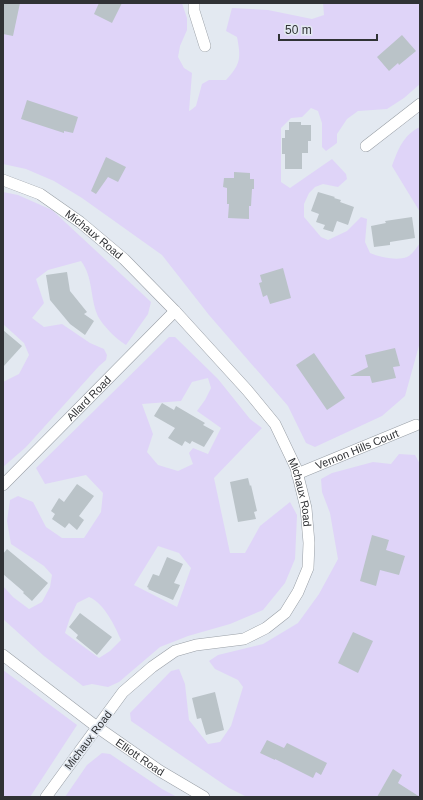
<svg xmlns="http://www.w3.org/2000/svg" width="423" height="800" viewBox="0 0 423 800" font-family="Arial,sans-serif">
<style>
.green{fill:#dfd4f8;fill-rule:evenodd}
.building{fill:#bac3c8}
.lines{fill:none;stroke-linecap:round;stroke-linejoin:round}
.street-casing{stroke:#999fa6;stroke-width:12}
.street{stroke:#fff;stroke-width:11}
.labels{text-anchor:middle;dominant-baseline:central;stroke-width:3.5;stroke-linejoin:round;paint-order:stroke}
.street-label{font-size:11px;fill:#303235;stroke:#e3e9f1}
</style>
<rect width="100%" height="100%" fill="#e3e9f1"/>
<!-- green -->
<g class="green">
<path d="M3 3H182L187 18V30L180 46 178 57 184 68 192 73 189 111 191 110 196 106 202 84 209 80H226C241 64 241 58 237 37L226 31 232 8 268 10 312 19 324 15 323 3H420V84L404 98 387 109 358 111 347 119 337 134V143L326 151 322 147V123L318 111 311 108 302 117 291 118 281 128V182L290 188 332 159 346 174 347 179 338 187 323 184 315 187 309 193 304 204V217L321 237 328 240 347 231 361 217 367 219 365 242 370 253C379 257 397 261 407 257 413 254 416 248 420 243V342L405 396 382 416 315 447 306 443 288 406 209 315 162 255 82 198 54 181 26 169 3 164Z"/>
<path d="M420 127V212L392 166C398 150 403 135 420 127Z"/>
<path d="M3 192 18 195 52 210 151 302 148 314 126 345C116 339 101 324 97 314 90 296 93 277 81 261L48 270 36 279 44 303 32 318 44 327 62 324 90 343 104 349 107 355 106 360 99 366 26 447 3 467V382L19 374 29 355 24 343 3 324Z"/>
<path d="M169 337H175L218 379 250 419 262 428 214 478 230 553H245L260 526 290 502 297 515 295 559 285 583 263 610 230 624 188 636 160 647 119 682 108 687 92 684 83 686 44 656 3 619V586L13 597 29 609 42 602 50 587 52 575 44 566 11 544 7 521 10 500 18 496 33 502 46 527 62 538H84L101 512 103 493 86 475 45 484 36 468ZM208 378 211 388 205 400 197 411 221 428 208 454 193 448 189 453 193 464 178 471 158 465 147 452 153 434 142 404 181 401 192 382ZM158 546 179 553 191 568 177 607 134 585ZM89 597C104 603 115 626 121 640L110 651 99 658 65 633 70 618 77 603Z"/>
<polygon points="399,454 415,455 420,464 420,797 247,797 229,788 131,721 130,713 171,671 179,669 185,684 189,720 208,744 220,742 231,726 243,687 238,680 215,669 209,661 218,655 263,644 298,623 319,594 338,559 330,513 322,492 321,479 332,473 373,462 391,464"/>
<polygon points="3,670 77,725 30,797 3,797"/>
<polygon points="102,753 110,754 162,789 177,797 65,797 87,765"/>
</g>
<!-- building -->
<g class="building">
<polygon points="3,3 20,3 13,36 3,34"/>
<polygon points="99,3 122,3 112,23 94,14"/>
<polygon points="402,35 416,51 399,65 398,63 389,71 377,57"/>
<polygon points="27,100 78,117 73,133 64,131 64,133 21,119"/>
<polygon points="289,122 301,122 301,125 311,125 311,141 308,141 308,153 302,153 302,169 285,169 285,154 282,154 282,138 285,138 285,130 289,130"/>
<polygon points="106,157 126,167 118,182 108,177 96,194 91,191"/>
<polygon points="234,172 250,173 250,179 254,179 254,189 252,189 251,206 249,206 249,219 228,218 229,204 227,204 227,188 223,187 224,178 234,178"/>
<polygon points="318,192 335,197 334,198 341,200 340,202 354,207 348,225 337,221 333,232 323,229 325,225 316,222 319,214 311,211"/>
<polygon points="412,217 415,238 390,242 390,245 374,247 371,226 386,223 385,221"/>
<polygon points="283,268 291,298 270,304 267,295 263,297 259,283 262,282 260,275"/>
<polygon points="67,272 70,291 87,312 84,314 94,321 85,335 70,324 50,300 46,275"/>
<polygon points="3,330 22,346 3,367"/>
<polygon points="395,348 400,366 393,367 396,378 372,383 370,376 350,376 368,367 365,355"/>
<polygon points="314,353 345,398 327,410 296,365"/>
<polygon points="162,403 174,410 176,406 205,423 203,425 214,431 204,447 192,441 190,444 185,441 182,446 168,438 175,428 154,416"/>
<polygon points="248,478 250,486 251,485 257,511 254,512 256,519 238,522 230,482"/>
<polygon points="77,484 94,496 79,516 84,520 77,530 69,523 65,528 52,519 55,514 51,511 59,498 64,502"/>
<polygon points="372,535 389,540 386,550 405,556 399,575 380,570 376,586 360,581"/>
<polygon points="7,549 48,583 32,601 23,593 24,592 3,574 3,554"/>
<polygon points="167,557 183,564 174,583 180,585 173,600 148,589 149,588 147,587 153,574 159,576"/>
<polygon points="80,613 112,637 97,655 76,638 78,635 69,627"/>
<polygon points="353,632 373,641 358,673 338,663"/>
<polygon points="215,692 224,730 206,735 201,718 197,719 192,698"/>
<polygon points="267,740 284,748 287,743 327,763 321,775 316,772 313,778 275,759 275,760 260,753"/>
<polygon points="393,769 402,775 398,783 420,797 377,797"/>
</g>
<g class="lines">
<!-- street casing -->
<g class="street-casing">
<g id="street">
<polyline points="194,3 194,11 205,46"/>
<polyline points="366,146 420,104"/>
<path id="s1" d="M3 180 40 194 80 222 124 259 175 311 247 390 275 424 296 468 306 508 309 543 308 568 298 592 285 613 266 628 244 639 196 645 175 651 152 667 123 692 46 797"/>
<path id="s2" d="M297 474 416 425"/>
<path id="s3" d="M3 485 175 311"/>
<path id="s4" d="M3 655 97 727 160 771 204 797"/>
</g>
</g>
<!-- street -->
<use href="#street" class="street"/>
</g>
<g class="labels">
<!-- street labels -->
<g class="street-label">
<text stroke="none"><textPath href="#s1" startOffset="107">Michaux Road</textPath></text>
<text stroke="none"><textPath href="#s3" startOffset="122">Allard Road</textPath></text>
<text stroke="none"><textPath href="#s2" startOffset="65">Vernon Hills Court</textPath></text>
<text stroke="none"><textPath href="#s1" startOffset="443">Michaux Road</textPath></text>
<text transform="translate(88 740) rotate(-53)">Michaux Road</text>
<text stroke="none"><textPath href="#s4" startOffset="171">Elliott Road</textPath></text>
</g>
</g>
<!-- border -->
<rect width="423" height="800" fill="none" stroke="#303235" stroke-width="8"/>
<!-- scale -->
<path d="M279 34v6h98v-6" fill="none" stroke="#303235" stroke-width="2"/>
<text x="285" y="34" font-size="12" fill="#303235" stroke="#e3e9f1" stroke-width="3" paint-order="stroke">50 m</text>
</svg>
